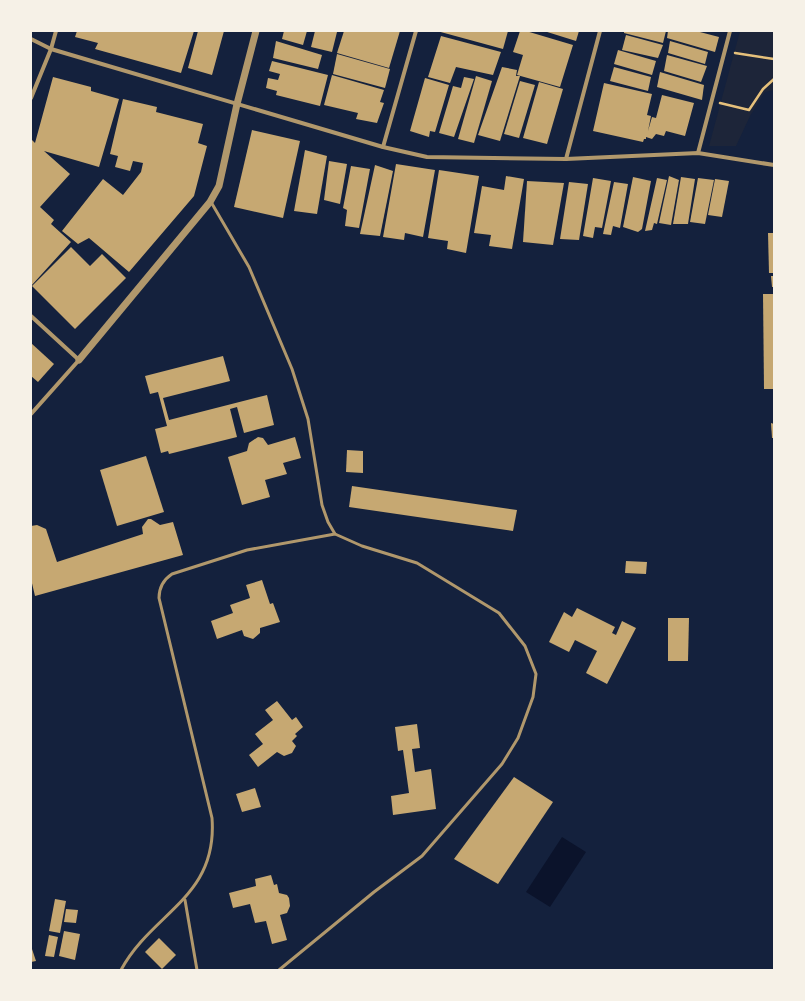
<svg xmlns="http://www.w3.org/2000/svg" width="805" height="1001" viewBox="0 0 805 1001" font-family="Raleway,sans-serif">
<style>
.green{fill:#1d2539}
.water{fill:#0b132b}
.building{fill:#c6a872}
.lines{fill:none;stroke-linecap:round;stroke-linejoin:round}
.path{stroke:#e5c07b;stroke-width:2.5}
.service{stroke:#b1986c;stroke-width:3}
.minor{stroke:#b1986c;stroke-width:4}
.tertiary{stroke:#b1986c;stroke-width:7}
</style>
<rect width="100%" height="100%" fill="#14213d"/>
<!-- green -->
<polygon class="green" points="740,31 774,31 774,90 765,92 750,116 736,146 709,146"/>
<!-- water -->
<polygon class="water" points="562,837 586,852 550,907 526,892"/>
<!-- building -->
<g class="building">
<polygon points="77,31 194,31 181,73 95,49 98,43 75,37"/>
<polygon points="198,31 224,31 212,75 188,68"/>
<polygon points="284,31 307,31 303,45 282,39"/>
<polygon points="315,31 337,32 332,52 311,47"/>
<polygon points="344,31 400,31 389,68 337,53"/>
<polygon points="437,31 508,31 503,49"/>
<polygon points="520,31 526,31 573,45 560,87 517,75 523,55 513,52"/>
<polygon points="544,31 579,31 576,41"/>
<polygon points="624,31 666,31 663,43 624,33"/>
<polygon points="668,31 696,31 719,37 715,52 667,38"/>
<polygon points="626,35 663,45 658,58 622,50"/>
<polygon points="441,36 501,52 493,75 456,67 450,83 428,77"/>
<polygon points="276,41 322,55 318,69 273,58"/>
<polygon points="670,41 708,52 705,64 668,53"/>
<polygon points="618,50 656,61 652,75 614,64"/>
<polygon points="337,54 390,69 385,88 333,74"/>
<polygon points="667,55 707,66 701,82 664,71"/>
<polygon points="272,61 328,75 320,106 276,95 277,91 266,88 268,78 278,80 280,74 269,71"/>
<polygon points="502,67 517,70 516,76 520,76 500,141 478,135"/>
<polygon points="614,67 651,77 648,91 610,81"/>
<polygon points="660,72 704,85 702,100 657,87"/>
<polygon points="332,75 384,90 380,102 384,103 377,123 356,119 358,113 324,105"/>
<polygon points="476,76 492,81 474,143 458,139"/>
<polygon points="53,77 91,87 91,91 119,99 99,167 44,151 70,174 40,207 54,220 51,224 71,242 31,286 31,139 35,143"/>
<polygon points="464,77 474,79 454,137 439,133 453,86 461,88"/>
<polygon points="425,78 449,85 435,132 430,131 429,137 410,131"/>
<polygon points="520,81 535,85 519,138 504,134"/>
<polygon points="539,82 563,89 547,144 523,138"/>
<polygon points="604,83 652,94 647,115 651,116 648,131 652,117 656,118 662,95 694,103 685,136 666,131 664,136 656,134 652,139 646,137 646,139 644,139 643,142 593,131"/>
<polygon points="123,99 157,107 156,112 203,124 198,143 207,146 194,196 129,272 89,238 78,244 62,231 103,179 123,195 141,172 143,163 133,161 130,171 115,167 118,156 110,154"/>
<polygon points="252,130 300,141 283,218 234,207"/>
<polygon points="305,150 327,156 317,214 294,211"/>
<polygon points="329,161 347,164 340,204 324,200"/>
<polygon points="396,164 435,170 423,237 405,233 404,240 383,237"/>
<polygon points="375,165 393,171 380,236 360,234"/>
<polygon points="351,166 370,169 359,228 345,226 347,210 343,208"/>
<polygon points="439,170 479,176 466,253 447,249 448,241 428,238"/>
<polygon points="506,176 524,179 512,249 489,246 491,235 474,233 482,186 504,190"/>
<polygon points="669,176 679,180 671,225 659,223"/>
<polygon points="633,177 651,181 642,229 638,232 623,227"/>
<polygon points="681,177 695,179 688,224 673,224"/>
<polygon points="593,178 611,181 602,228 595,227 593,238 583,236"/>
<polygon points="657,178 667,180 657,224 654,223 652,230 645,231"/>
<polygon points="698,178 714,180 705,224 690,222"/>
<polygon points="715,179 729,181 722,217 708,215"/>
<polygon points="527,181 564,183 553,245 523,242"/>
<polygon points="569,182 588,184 579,240 560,239"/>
<polygon points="614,182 628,184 620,228 613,226 611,235 603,234"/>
<polygon points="768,233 774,233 774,273 769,273"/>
<polygon points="71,247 90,266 102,254 126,278 75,329 32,286"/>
<polygon points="771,276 774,276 774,287 772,287"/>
<polygon points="763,294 774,294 774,389 764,389"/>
<polygon points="31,343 54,364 38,382 31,376"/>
<polygon points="223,356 230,381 163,398 169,420 267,395 274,425 244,433 237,407 230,409 237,437 169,454 168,451 161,453 155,429 167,426 158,392 150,394 145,376"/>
<polygon points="771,423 774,424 774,438 772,438"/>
<polygon points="258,437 263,438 268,445 295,437 301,458 283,463 287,474 265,480 270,497 242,505 228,457 247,451 249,443"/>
<polygon points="347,450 363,451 363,473 346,472"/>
<polygon points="146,456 164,512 117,526 100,470"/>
<polygon points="352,486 517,510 513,531 349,507"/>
<polygon points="148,519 151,519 160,525 173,522 183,555 35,596 31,579 31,526 37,525 46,529 57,562 143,534 142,527"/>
<polygon points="626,561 647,562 646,574 625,573"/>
<polygon points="262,580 270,604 273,603 280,622 260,628 260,633 253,639 244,636 242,630 217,639 211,621 233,613 230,605 250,598 246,585"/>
<polygon points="577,608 615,627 612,633 616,635 622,621 636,628 607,684 586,673 597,651 575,640 569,652 549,642 564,612 572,617"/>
<polygon points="668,618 689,618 688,661 668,661"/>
<polygon points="277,701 292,720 296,717 303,727 295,734 297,736 292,741 296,746 292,753 284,756 277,752 258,767 249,755 263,744 255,734 273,720 265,710"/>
<polygon points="417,724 420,748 412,749 415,772 431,769 436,809 393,815 391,796 409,793 403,750 398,751 395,727"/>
<polygon points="514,777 553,802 498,884 454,859"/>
<polygon points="255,788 261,807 242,812 236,794"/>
<polygon points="271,875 274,885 277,884 279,893 287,895 289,898 290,906 287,913 280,915 287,940 272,944 266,921 255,923 250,904 233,908 229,893 256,886 255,879"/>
<polygon points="55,899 66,901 60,933 49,931"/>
<polygon points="66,909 78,910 76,923 64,922"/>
<polygon points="64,931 80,934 75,960 59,956"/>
<polygon points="49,935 58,937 54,957 45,956"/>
<polygon points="159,938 176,955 162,969 145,952"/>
<polygon points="31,946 36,961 31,962"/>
</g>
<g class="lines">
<!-- path -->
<g class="path">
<polyline points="735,53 774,59"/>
<polyline points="720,103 749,110 763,89 774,79"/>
</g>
<!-- service -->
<g class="service">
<polyline points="211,202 249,267 292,369 308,419 322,505 328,522 335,534 362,546 417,563 499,613 525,646 536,674 533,697 518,738 502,764 422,856 374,892 279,970"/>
<polyline points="185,900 197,970"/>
<path d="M121 970C152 912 218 898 212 818L159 598C159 587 163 580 172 574L247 550 335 534"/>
</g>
<!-- minor -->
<g class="minor">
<polyline points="31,39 51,49 383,147 427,157 566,159 698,153 774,165"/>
<polyline points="31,98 51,49 56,31"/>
<polyline points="383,147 416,31"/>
<polyline points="698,153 730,31"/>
<polyline points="566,159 600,31"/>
<polyline points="31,316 79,360 31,414"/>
</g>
<!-- tertiary -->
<polyline class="tertiary" points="79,360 210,202 219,186 237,104 256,31"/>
</g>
<!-- border -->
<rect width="805" height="1001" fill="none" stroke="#f6f1e7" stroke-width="64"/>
</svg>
